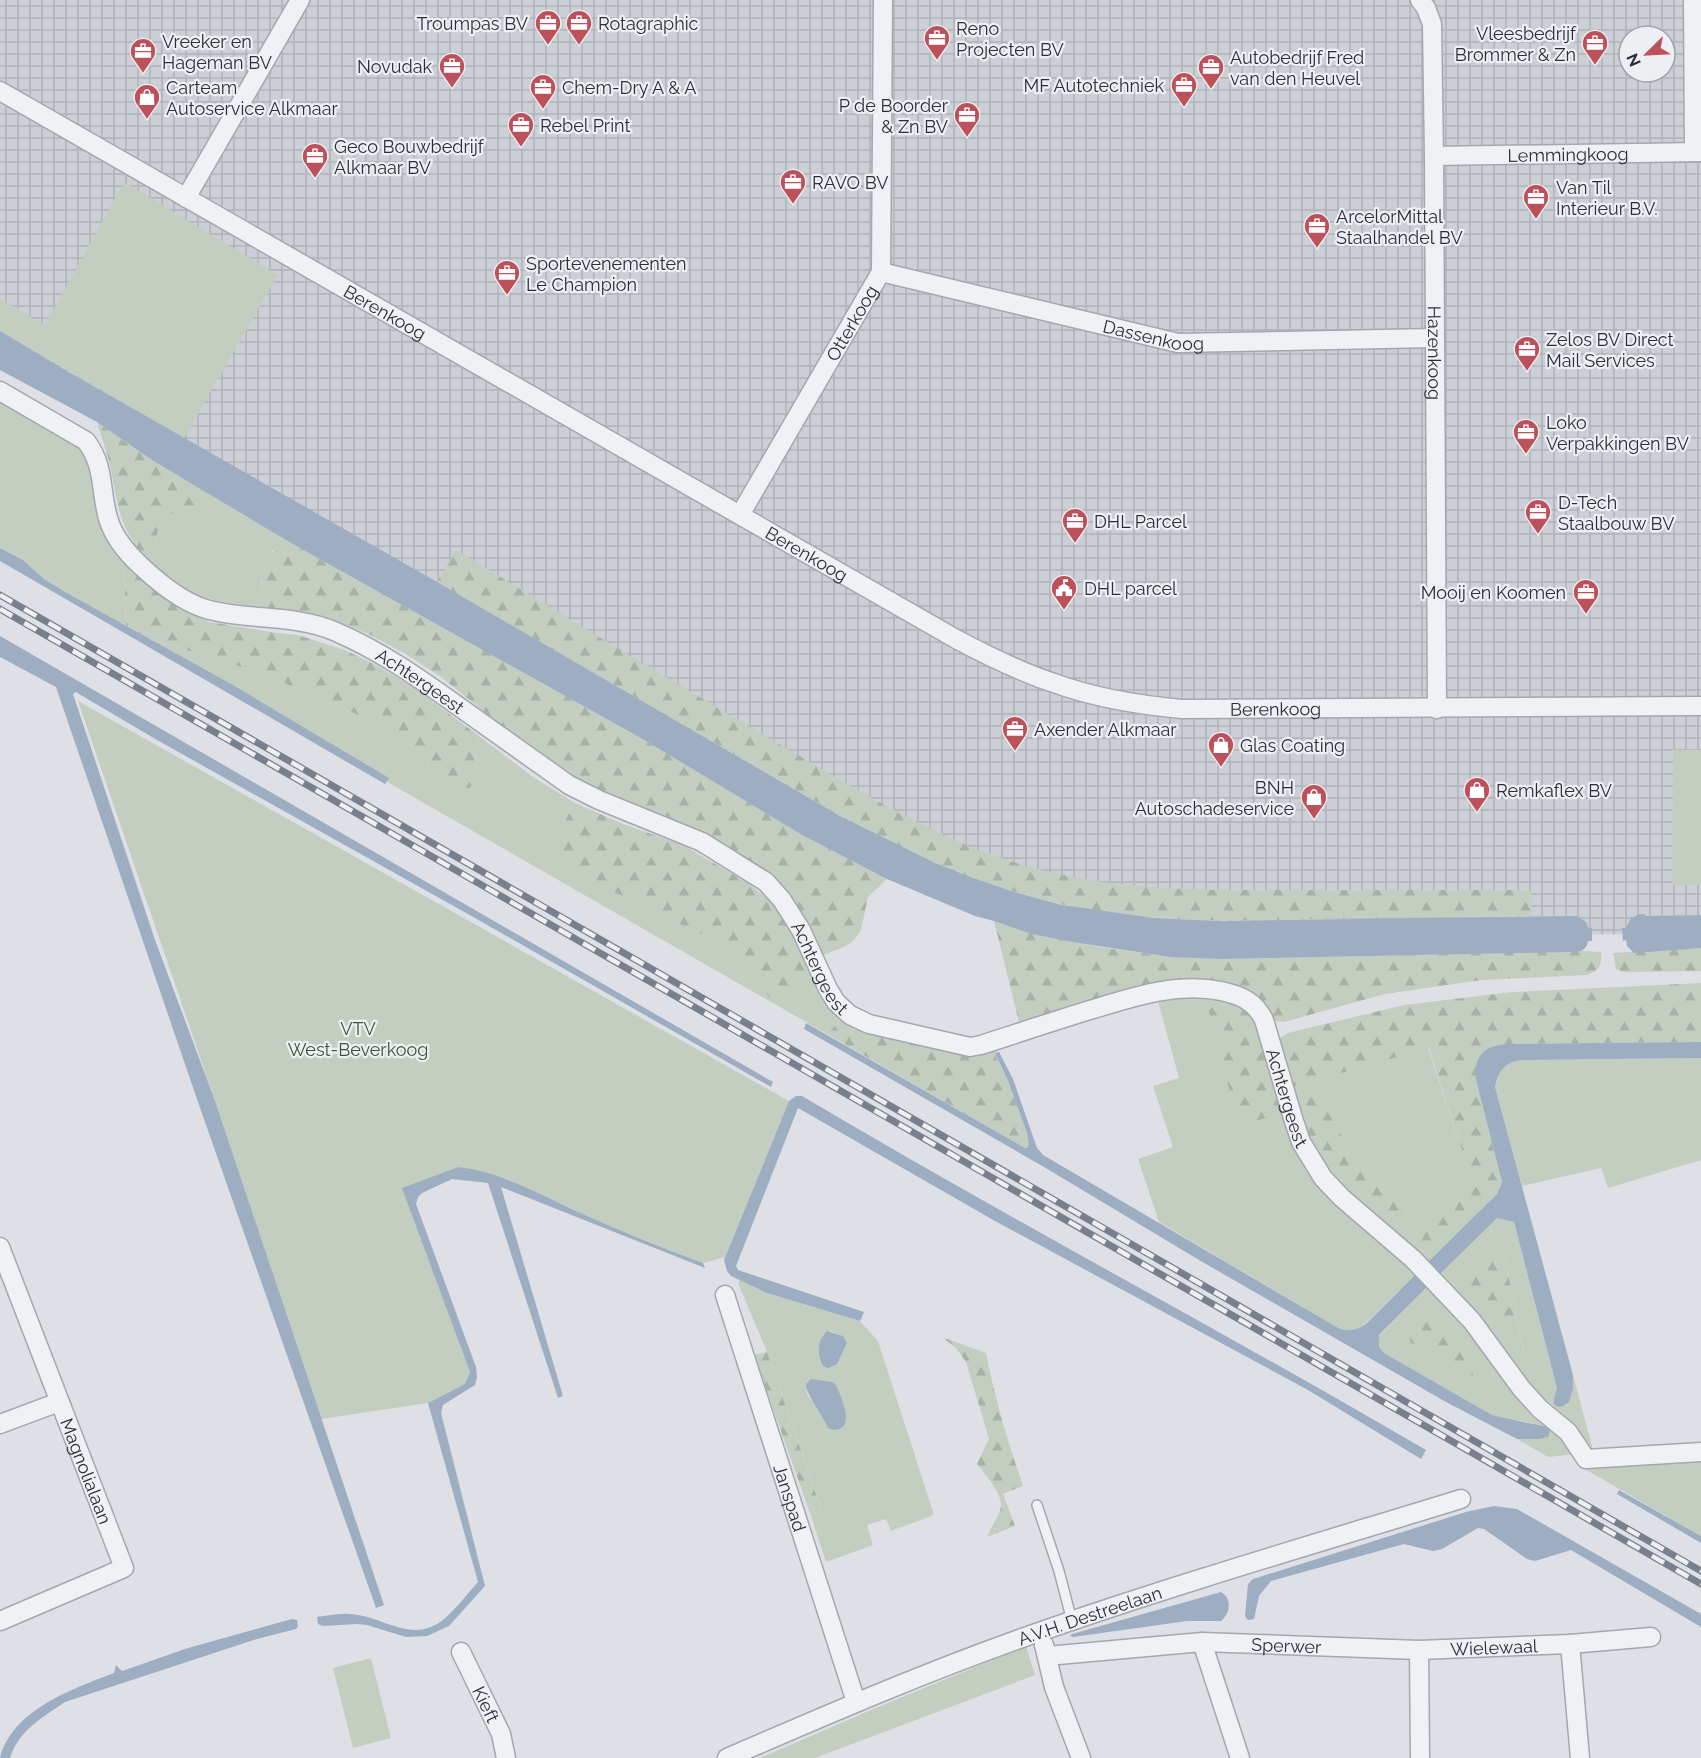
<svg xmlns="http://www.w3.org/2000/svg" width="1701" height="1758" viewBox="0 0 1701 1758" font-family="Raleway,sans-serif">
<style>
.industrial{fill:url(#industrial-grid);fill-rule:evenodd}
.green{fill:#c3cec0;fill-rule:evenodd}
.forest{fill:url(#forest-firs)}
.water{fill:#9dadc2}
.lines{fill:none;stroke-linecap:round;stroke-linejoin:round}
.lane-casing{stroke:#a4a7af;stroke-width:12}
.street-casing{stroke:#a4a7af;stroke-width:21}
.lane{stroke:#f0f1f4;stroke-width:9}
.street{stroke:#f0f1f4;stroke-width:18}
.rail-casing{stroke:#79808d;stroke-width:7}
.rail{stroke:#edeff3;stroke-width:4.5;stroke-dasharray:14;stroke-linecap:butt}
.labels{text-anchor:middle;dominant-baseline:central;stroke-width:4.5;stroke-linejoin:round;paint-order:stroke}
.poi-label{font-size:18px;fill:#292e3a;stroke:#edeff3;text-anchor:start}
.street-label{font-size:18px;fill:#292e3a;stroke:#edeff3}
.park-label{font-size:18px;fill:#3c5438;stroke:#edeff3}
</style>
<defs>
<pattern id="industrial-grid" width="8" height="8" patternUnits="userSpaceOnUse" patternTransform="scale(1.5)"><rect width="8" height="8" fill="#ccd0d6"/><path d="M0 4h8M4 0v8" fill="none" stroke="#afb3b8"/></pattern>
<pattern id="forest-firs" width="22" height="20" patternUnits="userSpaceOnUse" patternTransform="scale(1.5)"><rect width="22" height="20" fill="#c3cec0"/><path d="M5 1l3.5 6h-7zM16 11l3.5 6h-7z" fill="#a8b1a6"/></pattern>
</defs>
<rect width="100%" height="100%" fill="#dee0e6"/>
<!-- industrial -->
<path class="industrial" d="M0 0H1701V934L1310 935 942 885 0 354ZM1629 36H1665V72H1629Z"/>
<!-- green -->
<g class="green">
<polygon points="124,182 278,275 184,438 0,331 0,299 45,325"/>
<polygon points="0,395 82,446 124,560 126,631 263,674 386,727 423,754 435,781 475,772 479,736 533,777 575,803 554,840 616,893 734,950 757,968 762,979 818,979 843,1017 827,1034 389,783 226,684 126,631 44,579 23,560 0,548"/>
<path d="M217 498 291 543 272 551 261 581 268 608C244 605 216 603 193 593 177 585 164 573 151 562L159 525 171 514Z"/>
<polygon points="78,701 789,1101 725,1257 703,1263 626,1234 507,1179 458,1167 403,1188 470,1372 465,1384 428,1403 321,1419 214,1098"/>
<polygon points="1673,750 1701,750 1701,885 1672,885"/>
<polygon points="1203,994 1232,1002 1209,1008 1285,1112 1419,1271 1361,1328 1351,1331 1340,1329 1159,1222 1138,1159 1173,1147 1153,1086 1179,1078 1158,1001"/>
<polygon points="1428,1047 1471,1178 1405,1245 1390,1232 1408,1214 1407,1210 1373,1182 1337,1128 1325,1098 1293,1102 1288,1088"/>
<path d="M1701 1058V1160L1608 1188 1601 1168 1522 1186 1495 1087C1498 1072 1504 1063 1520 1060Z"/>
<path d="M1497 1217 1514 1222 1557 1388 1554 1398 1573 1389V1375L1593 1450 1589 1452 1542 1405 1437 1277ZM1499 1242 1503 1248 1524 1353 1468 1290Z"/>
<path d="M740 1280 767 1293 860 1321 878 1341 934 1515 891 1531 886 1519 867 1525 873 1545 826 1562 811 1516 822 1510 767 1352 738 1283ZM830 1331 843 1336 847 1343 837 1364 818 1352 823 1335ZM806 1384 837 1387 828 1428 822 1414 807 1394Z"/>
<polygon points="1431,1283 1554,1423 1577,1454 1548,1457 1517,1439 1540,1439 1548,1437 1532,1423 1492,1415 1384,1353 1379,1347 1379,1336"/>
<polygon points="1701,1461 1701,1536 1583,1468 1614,1465"/>
<polygon points="1026,1646 1035,1675 815,1758 760,1758 871,1710"/>
<polygon points="371,1658 391,1738 353,1748 333,1668"/>
</g>
<!-- forest -->
<g class="forest">
<path d="M97 422 152 460 217 498 171 514 159 525 151 562C118 531 119 507 110 466 107 451 101 437 97 422Z"/>
<path d="M291 543 646 741 802 835 887 879 868 897 861 930 854 940 846 946 821 956 807 922 796 905 784 891 740 855 671 818 600 790 548 763 441 677 404 653 370 635 340 622 314 616 268 608C263 590 254 564 274 551 279 547 286 545 291 543Z"/>
<path d="M456 550C564 616 671 681 781 745 868 796 954 851 1054 873 1130 891 1209 890 1287 890 1368 890 1450 890 1532 890L1531 916C1456 917 1382 918 1307 919 1224 921 1141 923 1060 904 935 875 833 812 724 748 628 693 533 638 437 582Z"/>
<polygon points="124,560 130,569 180,609 210,622 277,633 298,635 345,650 376,665 412,686 479,736 475,772 470,788 450,787 435,781 423,754 386,727 263,674 126,631"/>
<polygon points="575,803 623,824 683,845 748,883 772,902 793,932 818,979 769,998 757,968 734,950 616,893 563,857 554,840"/>
<path d="M994 921C1067 945 1145 956 1222 959L1582 951 1601 952C1602 965 1600 970 1587 975L1482 980 1385 994 1284 1022 1273 1021 1215 984 1020 1026Z"/>
<polygon points="1701,948 1701,971 1623,972 1616,969 1613,953"/>
<polygon points="1701,983 1701,1042 1507,1044 1476,1080 1502,1182 1497,1194 1425,1265 1405,1245 1471,1178 1429,1048 1288,1088 1278,1039 1288,1033 1404,1005 1512,992"/>
<polygon points="1232,1002 1255,1012 1285,1112 1239,1126 1208,1008"/>
<polygon points="843,1017 994,1047 996,1052 995,1054 1008,1081 1027,1133 1029,1147 1025,1148 827,1034"/>
<polygon points="1319,1094 1325,1097 1337,1128 1373,1182 1407,1210 1408,1214 1390,1232 1366,1213 1318,1162 1293,1102"/>
<polygon points="1499,1242 1503,1248 1524,1354 1468,1290 1465,1281 1468,1273"/>
<path d="M1431 1318C1456 1334 1466 1357 1477 1384L1410 1342V1337C1416 1328 1420 1320 1431 1318Z"/>
<path d="M942 1337 986 1353C995 1399 1008 1442 1023 1486L1003 1494 1015 1526 987 1537C990 1529 1000 1514 1001 1506 1002 1493 984 1473 977 1464L989 1439 966 1362 956 1348Z"/>
<polygon points="767,1352 822,1511 811,1516 754,1355"/>
</g>
<!-- water -->
<g class="water">
<path d="M0 331 67 371 437 582 840 816 935 863 973 878 1017 893 1062 905 1154 918 1219 921 1577 916 1586 922 1589 929 1592 928V941H1588C1586 952 1579 952 1569 952L1222 959 1171 957 1079 943 1032 934 994 921 975 916 887 879 802 835 646 741 291 543 152 460 97 422 0 370Z"/>
<polygon points="0,548 23,560 44,579 65,592 231,684 389,778 385,784 0,561"/>
<polygon points="0,636 773,1082 771,1087 475,918 157,740 79,694 76,692 73,694 155,940 214,1098 384,1605 376,1608 199,1105 56,687 0,657"/>
<polygon points="1640,914 1645,914 1645,916 1701,915 1701,948 1634,953 1627,946 1626,940 1623,941 1622,928 1626,928 1631,918"/>
<path d="M806 1023 1025 1148H1027L1029 1146 1027 1133 1008 1081 995 1053 999 1052 1013 1079 1037 1148 1043 1155 1340 1329C1351 1331 1358 1330 1366 1324L1419 1271 1431 1283 1379 1335V1347L1384 1353 1492 1415 1547 1427 1550 1431 1548 1437 1540 1439H1517L1446 1402 1199 1260 1044 1167 804 1029Z"/>
<path d="M1701 1042V1058L1520 1060C1504 1063 1498 1072 1495 1087L1573 1375V1389L1569 1402 1563 1406 1558 1407 1554 1404V1398L1557 1388 1514 1222 1497 1218 1437 1277 1425 1265 1497 1194 1502 1182 1476 1080C1474 1056 1483 1046 1507 1044Z"/>
<path d="M796 1096H802C1007 1218 1219 1329 1426 1450L1421 1459 1308 1390 995 1221 798 1108 736 1266 738 1270 864 1312 860 1321 767 1293 731 1276 727 1271 724 1260 789 1101Z"/>
<path d="M458 1167C503 1172 542 1196 583 1214 622 1232 662 1248 703 1263L705 1268 501 1187 563 1396 558 1398 488 1183 452 1179 422 1193 418 1197 416 1204 476 1367 477 1377 475 1385 443 1405 441 1413 485 1586 449 1626 427 1636 406 1637 367 1625 357 1624 323 1626 318 1624 317 1617C327 1616 339 1613 349 1614 383 1615 410 1645 443 1620 455 1610 468 1593 478 1582L428 1403 465 1384 470 1372 402 1188Z"/>
<path d="M827 1331 843 1336 847 1343 837 1364 828 1368 823 1366C817 1354 816 1342 827 1331Z"/>
<path d="M811 1379 832 1382 835 1384C840 1393 853 1422 841 1428 836 1430 832 1430 828 1428 823 1415 805 1393 806 1384Z"/>
<polygon points="1619,1490 1701,1536 1701,1543 1617,1494"/>
<polygon points="1494,1506 1517,1509 1701,1614 1701,1627 1571,1550 1535,1561 1527,1559 1484,1529 1478,1528 1442,1549 1433,1551 1404,1544 1271,1581 1259,1596 1254,1619 1248,1620 1245,1616 1248,1584 1253,1579 1466,1512"/>
<path d="M1221 1592C1232 1598 1231 1613 1221 1621H1187L1073 1637 1070 1636 1072 1634Z"/>
<path d="M292 1619 297 1620 298 1626 296 1629 257 1639 65 1702C42 1718 19 1730 10 1758H0C12 1710 72 1689 114 1673L116 1665 122 1671 188 1648Z"/>
</g>
<g class="lines">
<!-- lane casing -->
<g class="lane-casing">
<polyline id="lane" points="1037,1505 1059,1571 1072,1621"/>
</g>
<!-- street casing -->
<g class="street-casing">
<g id="street">
<path id="s1" d="M1420 0 1426 8 1432 24 1434 156 1437 709"/>
<polyline points="1693,0 1694,152"/>
<path id="s2" d="M0 91 956 639C988 656 1020 672 1054 683 1095 698 1138 705 1182 709L1701 706"/>
<path id="s3" d="M1434 156 1701 152"/>
<polyline points="186,198 300,0"/>
<path id="s4" d="M881 272 1178 343 1435 338"/>
<path id="s5" d="M0 391 86 441C105 466 100 490 108 518 113 536 128 554 141 566 161 585 187 606 214 611 253 620 296 615 334 631 379 650 419 678 458 706 495 732 532 759 569 785L599 800 702 842 766 882 782 900 801 930 828 989 836 1002 850 1015 869 1024 970 1047 981 1045C1018 1033 1054 1021 1090 1010 1133 997 1176 982 1221 991 1240 995 1255 1001 1264 1020L1293 1118 1301 1142 1323 1178 1342 1198 1413 1259 1472 1321 1521 1388 1540 1409 1568 1432 1586 1459 1701 1452"/>
<path id="s6" d="M740 515 881 272 883 0"/>
<path id="s7" d="M0 1247 124 1568 0 1621"/>
<path id="s8" d="M725 1295 856 1702"/>
<polyline points="0,1424 59,1402"/>
<polyline points="1202,1642 1240,1758"/>
<polyline points="1570,1644 1580,1758"/>
<polyline points="1044,1645 1054,1687 1081,1758"/>
<path id="s9" d="M1419 1650 1570 1644 1651 1637"/>
<path id="s10" d="M461 1652 501 1734 506 1758"/>
<path id="s11" d="M1047 1656 1202 1642 1419 1650 1420 1758"/>
<path id="s12" d="M727 1758C831 1713 935 1668 1042 1631 1180 1583 1321 1542 1461 1499"/>
</g>
</g>
<!-- lane -->
<use href="#lane" class="lane"/>
<!-- street -->
<use href="#street" class="street"/>
<!-- rail casing -->
<g class="rail-casing">
<g id="rail">
<polyline points="0,595 1701,1571"/>
<polyline points="0,609 1701,1584"/>
</g>
</g>
<!-- rail -->
<use href="#rail" class="rail"/>
</g>
<!-- icons -->
<defs>
<g id="office-pin" transform="scale(1.35)"><path d="M0 17L-7.5 6A9.5 9.5 0 1 1 7.5 6Z" fill="#bd515b" stroke="#edeff3"/><path d="M-6-3h4V-5.5h4V-3h4V5H-6ZM-1-4.5V-3h2v-1.5ZM-6 0V1H6V0Z" fill="#fff"/></g>
<g id="shop-pin" transform="scale(1.35)"><path d="M0 17L-7.5 6A9.5 9.5 0 1 1 7.5 6Z" fill="#bd515b" stroke="#edeff3"/><path d="M-5-2.5h2.3a2.7 3.5 0 0 1 5.4 0H5L5.5 6h-11ZM-1.5-2.5h3a1.5 2.3 0 0 0-3 0Z" fill="#fff"/></g>
<g id="civic-pin" transform="scale(1.35)"><path d="M0 17L-7.5 6A9.5 9.5 0 1 1 7.5 6Z" fill="#bd515b" stroke="#edeff3"/><path d="M-.6-6.5H3V-4.5H.6V-3L4-1V1h2V6H-6V1h2V-1L-.6-3ZM-1.2 2.5V6h2.4V2.5Z" fill="#fff"/></g>
</defs>
<g fill-rule="evenodd">
<use href="#office-pin" x="548" y="23"/>
<use href="#office-pin" x="579" y="23"/>
<use href="#office-pin" x="937" y="38"/>
<use href="#office-pin" x="1595" y="43"/>
<use href="#office-pin" x="143" y="51"/>
<use href="#office-pin" x="452" y="66"/>
<use href="#office-pin" x="1211" y="67"/>
<use href="#office-pin" x="1184" y="85"/>
<use href="#office-pin" x="543" y="87"/>
<use href="#shop-pin" x="147" y="97"/>
<use href="#office-pin" x="967" y="115"/>
<use href="#office-pin" x="521" y="125"/>
<use href="#office-pin" x="315" y="156"/>
<use href="#office-pin" x="793" y="182"/>
<use href="#office-pin" x="1536" y="197"/>
<use href="#office-pin" x="1317" y="226"/>
<use href="#office-pin" x="507" y="273"/>
<use href="#office-pin" x="1527" y="349"/>
<use href="#office-pin" x="1526" y="432"/>
<use href="#office-pin" x="1538" y="512"/>
<use href="#office-pin" x="1075" y="521"/>
<use href="#civic-pin" x="1064" y="588"/>
<use href="#office-pin" x="1586" y="592"/>
<use href="#office-pin" x="1015" y="729"/>
<use href="#shop-pin" x="1221" y="745"/>
<use href="#shop-pin" x="1477" y="790"/>
<use href="#shop-pin" x="1314" y="797"/>
</g>
<g class="labels">
<!-- poi labels -->
<g class="poi-label">
<text x="528" y="23" text-anchor="end">Troumpas BV</text>
<text x="598" y="23">Rotagraphic</text>
<text x="956" y="28">Reno<tspan x="956" dy="21">Projecten BV</tspan></text>
<text x="1576" y="33" text-anchor="end">Vleesbedrijf<tspan x="1576" dy="21">Brommer &amp; Zn</tspan></text>
<text x="162" y="41">Vreeker en<tspan x="162" dy="21">Hageman BV</tspan></text>
<text x="1230" y="57">Autobedrijf Fred<tspan x="1230" dy="21">van den Heuvel</tspan></text>
<text x="432" y="66" text-anchor="end">Novudak</text>
<text x="1164" y="85" text-anchor="end">MF Autotechniek</text>
<text x="166" y="87">Carteam<tspan x="166" dy="21">Autoservice Alkmaar</tspan></text>
<text x="562" y="87">Chem-Dry A &amp; A</text>
<text x="948" y="105" text-anchor="end">P de Boorder<tspan x="948" dy="21">&amp; Zn BV</tspan></text>
<text x="540" y="125">Rebel Print</text>
<text x="334" y="146">Geco Bouwbedrijf<tspan x="334" dy="21">Alkmaar BV</tspan></text>
<text x="812" y="182">RAVO BV</text>
<text x="1556" y="187">Van Til<tspan x="1556" dy="21">Interieur B.V.</tspan></text>
<text x="1336" y="216">ArcelorMittal<tspan x="1336" dy="21">Staalhandel BV</tspan></text>
<text x="526" y="263">Sportevenementen<tspan x="526" dy="21">Le Champion</tspan></text>
<text x="1546" y="339">Zelos BV Direct<tspan x="1546" dy="21">Mail Services</tspan></text>
<text x="1546" y="422">Loko<tspan x="1546" dy="21">Verpakkingen BV</tspan></text>
<text x="1558" y="502">D-Tech<tspan x="1558" dy="21">Staalbouw BV</tspan></text>
<text x="1094" y="521">DHL Parcel</text>
<text x="1084" y="588">DHL parcel</text>
<text x="1566" y="592" text-anchor="end">Mooij en Koomen</text>
<text x="1034" y="729">Axender Alkmaar</text>
<text x="1240" y="745">Glas Coating</text>
<text x="1294" y="787" text-anchor="end">BNH<tspan x="1294" dy="21">Autoschadeservice</tspan></text>
<text x="1496" y="790">Remkaflex BV</text>
</g>
<!-- street labels -->
<g class="street-label">
<text stroke="none"><textPath href="#s3" startOffset="134">Lemmingkoog</textPath></text>
<text stroke="none"><textPath href="#s2" startOffset="444">Berenkoog</textPath></text>
<text stroke="none"><textPath href="#s6" startOffset="222">Otterkoog</textPath></text>
<text stroke="none"><textPath href="#s4" startOffset="280">Dassenkoog</textPath></text>
<text stroke="none"><textPath href="#s1" startOffset="356">Hazenkoog</textPath></text>
<text stroke="none"><textPath href="#s2" startOffset="930">Berenkoog</textPath></text>
<text stroke="none"><textPath href="#s5" startOffset="548">Achtergeest</textPath></text>
<text stroke="none"><textPath href="#s2" startOffset="1434">Berenkoog</textPath></text>
<text stroke="none"><textPath href="#s5" startOffset="1052">Achtergeest</textPath></text>
<text stroke="none"><textPath href="#s5" startOffset="1628">Achtergeest</textPath></text>
<text stroke="none"><textPath href="#s7" startOffset="240">Magnolialaan</textPath></text>
<text stroke="none"><textPath href="#s8" startOffset="213">Janspad</textPath></text>
<text stroke="none"><textPath href="#s12" startOffset="390">A.V.H. Destreelaan</textPath></text>
<text stroke="none"><textPath href="#s11" startOffset="240">Sperwer</textPath></text>
<text stroke="none"><textPath href="#s9" startOffset="75">Wielewaal</textPath></text>
<text stroke="none"><textPath href="#s10" startOffset="58">Kieft</textPath></text>
</g>
<!-- park labels -->
<g class="park-label">
<text x="358" y="1028">VTV<tspan x="358" dy="21">West-Beverkoog</tspan></text>
</g>
</g>
<!-- north arrow -->
<g transform="translate(1647 54) rotate(246)"><circle r="28" fill="#edeff3" stroke="#9fa2a9" stroke-width="1.5"/>
<path d="M0-4.5L10 22L0 15L-10 22Z" fill="#bd515b"/>
<text y="-9" font-size="16" font-weight="bold" text-anchor="middle" fill="#292e3a">N</text>
</g>
</svg>
